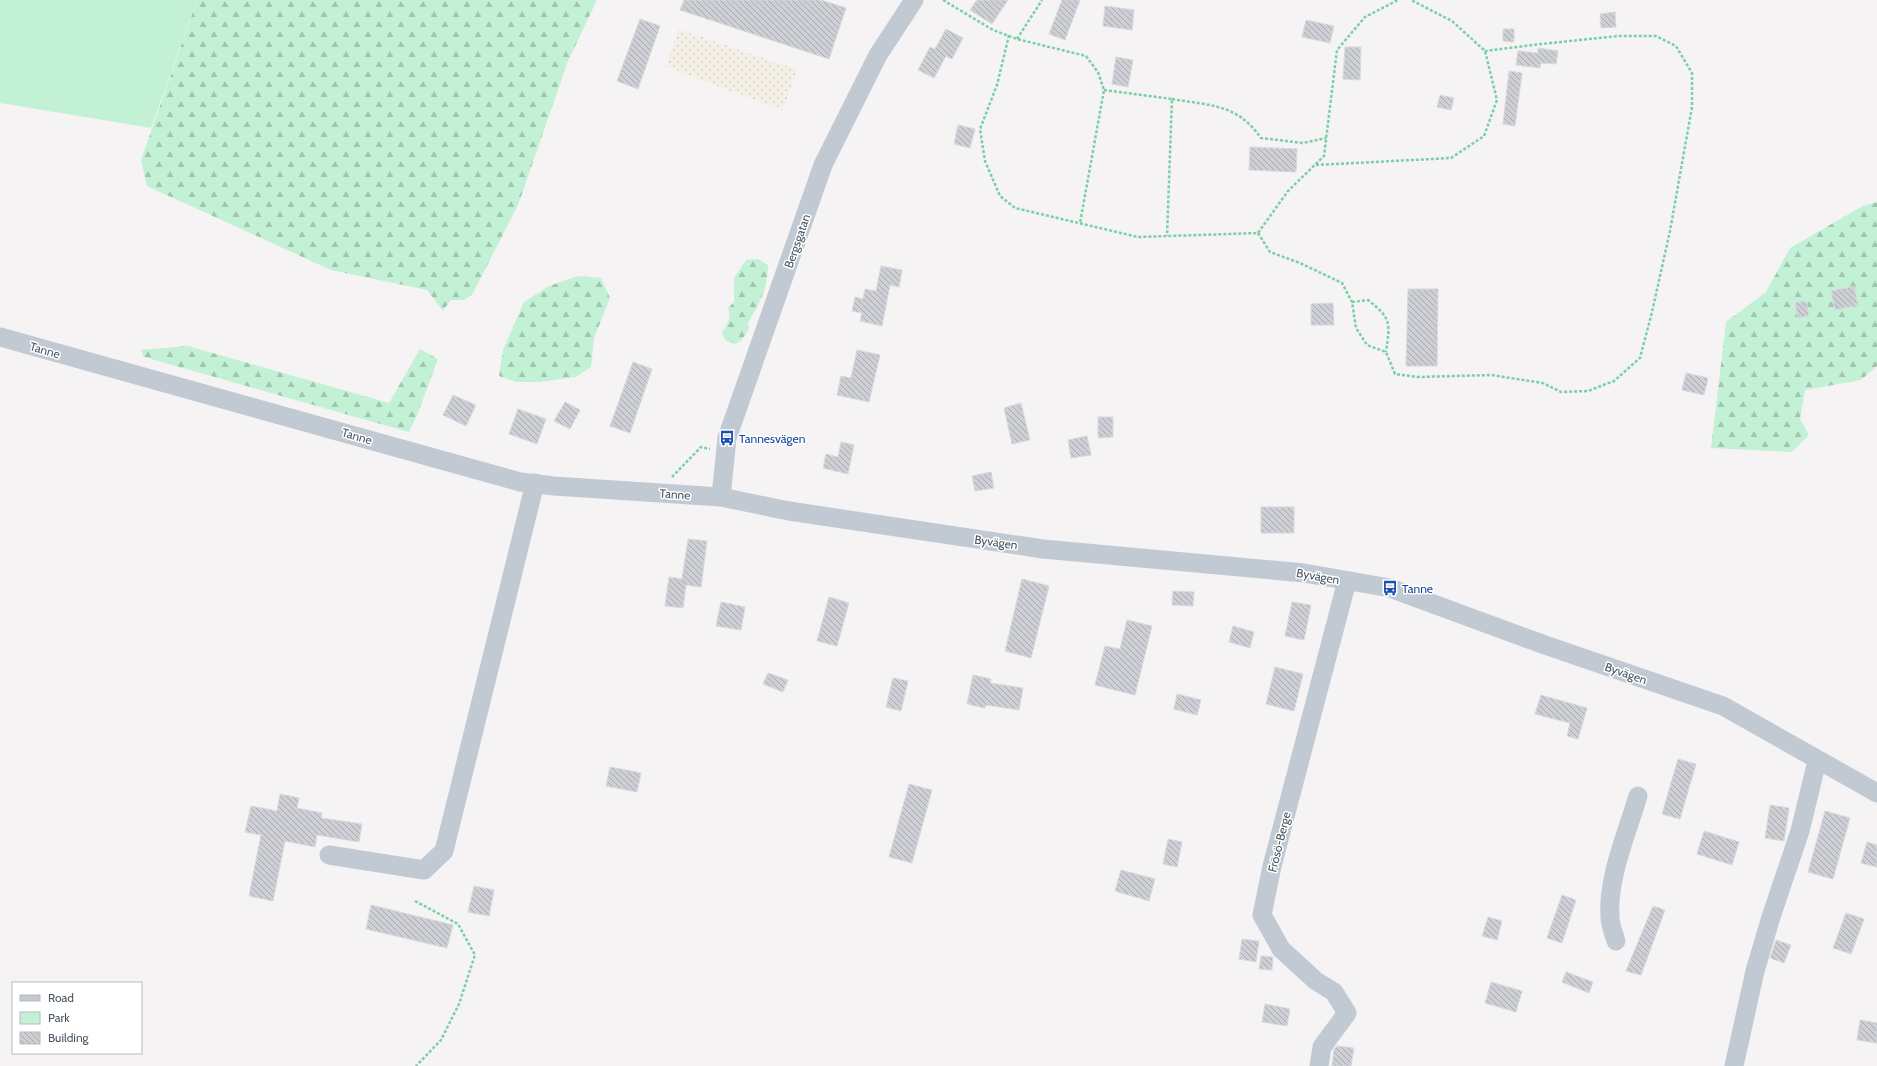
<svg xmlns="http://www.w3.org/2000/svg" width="1877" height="1066" viewBox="0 0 1877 1066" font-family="Cabin,sans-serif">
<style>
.green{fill:#c3f1d5}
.forest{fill:url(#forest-firs)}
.sand{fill:url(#sand-dots)}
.building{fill:url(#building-back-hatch);stroke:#d7d9de}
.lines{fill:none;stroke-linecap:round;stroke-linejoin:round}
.path{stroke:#7ad0a6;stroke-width:2.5;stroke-dasharray:3 2;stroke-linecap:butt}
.minor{stroke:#c1cad2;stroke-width:19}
.labels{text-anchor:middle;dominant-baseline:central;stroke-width:3;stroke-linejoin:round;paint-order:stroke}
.street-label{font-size:12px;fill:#4a5661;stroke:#fff}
.transit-label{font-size:12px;fill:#164399;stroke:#fff;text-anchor:start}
</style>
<defs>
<pattern id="forest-firs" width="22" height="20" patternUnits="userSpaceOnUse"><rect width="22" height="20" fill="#c3f1d5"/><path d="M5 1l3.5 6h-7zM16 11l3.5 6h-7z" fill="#a0c6b0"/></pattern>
<pattern id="sand-dots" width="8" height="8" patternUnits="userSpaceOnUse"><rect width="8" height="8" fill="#f5f0e5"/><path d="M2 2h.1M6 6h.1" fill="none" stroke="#d4d0c7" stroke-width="1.8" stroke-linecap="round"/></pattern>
<pattern id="building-back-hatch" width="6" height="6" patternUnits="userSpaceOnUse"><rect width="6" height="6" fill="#cdcfd5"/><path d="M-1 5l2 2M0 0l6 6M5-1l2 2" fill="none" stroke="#a8abb0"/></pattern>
</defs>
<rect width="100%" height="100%" fill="#f5f3f3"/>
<!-- green -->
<polygon class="green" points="0,0 197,0 151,128 0,103"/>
<!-- forest -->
<g class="forest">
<polygon points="197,0 597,0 568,61 518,205 472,295 464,300 451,300 443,311 427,290 331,270 147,186 141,160"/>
<polygon points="1877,202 1877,366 1861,380 1805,390 1800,419 1809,435 1792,452 1711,448 1726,322 1766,292 1790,248 1863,206"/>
<path d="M758 259 768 265C767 291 760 302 748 323L749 329 741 341 735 344 725 340 722 333C727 324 732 318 728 308L734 302V278L746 260Z"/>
<polygon points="578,276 601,278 610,298 594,338 591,367 576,377 539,382 516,382 499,376 503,350 524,302 549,286"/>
<polygon points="188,346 389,403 420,349 438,359 418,413 409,432 144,357 141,350"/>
</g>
<!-- sand -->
<polygon class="sand" points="679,29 797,70 783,110 666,67"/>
<!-- building -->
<g class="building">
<polygon points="684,0 821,0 846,8 829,59 680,10"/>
<polygon points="977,0 1008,0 992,24 970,10"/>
<polygon points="1062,0 1080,0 1065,40 1049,34"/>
<polygon points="1105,6 1134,10 1132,30 1103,26"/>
<polygon points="1615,12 1616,27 1601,28 1600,14"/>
<polygon points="640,19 660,26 638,89 617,81"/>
<polygon points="1306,20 1334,26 1330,43 1302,37"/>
<polygon points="946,29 963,38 952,59 946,56 934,78 918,70 930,47 935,49"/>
<polygon points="1503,29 1514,29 1514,42 1503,41"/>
<polygon points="1345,47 1361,47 1360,80 1343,79"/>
<polygon points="1538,48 1558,51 1556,64 1541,63 1540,68 1516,65 1518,51 1538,53"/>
<polygon points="1116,57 1133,60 1128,87 1112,84"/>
<polygon points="1509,71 1522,73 1515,126 1503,124"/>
<polygon points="1440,95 1454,98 1451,110 1437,107"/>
<polygon points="958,125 975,129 970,148 954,144"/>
<polygon points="1250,147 1297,149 1296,172 1249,170"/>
<polygon points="881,266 902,270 899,287 890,285 882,326 860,321 862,313 852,311 855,297 863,299 865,289 876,291"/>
<polygon points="1854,286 1858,305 1835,310 1831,291"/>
<polygon points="1408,289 1438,289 1437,366 1406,366"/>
<polygon points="1806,301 1809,316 1798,318 1795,303"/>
<polygon points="1333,303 1334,325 1311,325 1311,304"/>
<polygon points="857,350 880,355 869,402 837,395 841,376 851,378"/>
<polygon points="633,362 652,369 630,433 610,426"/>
<polygon points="1686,373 1708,378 1704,395 1682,390"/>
<polygon points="453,395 476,405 466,426 443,415"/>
<polygon points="565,402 580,410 570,429 554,421"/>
<polygon points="1021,403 1030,440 1012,444 1004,408"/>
<polygon points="518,409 546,419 537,444 509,434"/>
<polygon points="1098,417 1113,417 1113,437 1098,438"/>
<polygon points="1087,436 1091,455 1071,458 1068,440"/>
<polygon points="841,442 854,445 848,474 823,468 826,454 838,457"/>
<polygon points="991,472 994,488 975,491 972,476"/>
<rect x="1261" y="507" width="33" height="26"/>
<polygon points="688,539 707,541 701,587 686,585 683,608 665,606 669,577 682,579"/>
<polygon points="1022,579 1049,586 1031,658 1005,651"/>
<polygon points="1173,591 1194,592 1193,606 1172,605"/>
<polygon points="829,597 849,603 837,646 817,641"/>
<polygon points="721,602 745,607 741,630 716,626"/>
<polygon points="1292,602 1311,605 1304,640 1285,636"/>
<polygon points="1127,620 1152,626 1135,695 1095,685 1105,646 1120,649"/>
<polygon points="1233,626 1254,632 1250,648 1229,642"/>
<polygon points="1275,667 1303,674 1294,711 1266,704"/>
<polygon points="768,673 788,680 783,692 763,684"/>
<polygon points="973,675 991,679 990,683 1023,688 1019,710 986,705 985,708 967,704"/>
<polygon points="893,678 908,681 901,711 886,707"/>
<polygon points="1177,694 1201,700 1197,715 1174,709"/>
<polygon points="1541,695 1587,708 1578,739 1567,736 1570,723 1535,714"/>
<polygon points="1678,759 1696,764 1680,819 1662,814"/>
<polygon points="610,767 641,773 637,792 606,786"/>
<polygon points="909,784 932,790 912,863 889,857"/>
<polygon points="280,794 299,798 297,808 322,813 321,818 362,824 359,842 317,835 315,847 285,841 273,901 249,896 261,835 245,832 251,806 277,811"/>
<polygon points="1770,805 1789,808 1784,841 1765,838"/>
<polygon points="1825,811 1850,818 1833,879 1808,872"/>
<polygon points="1704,831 1739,842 1732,865 1697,854"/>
<polygon points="1168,839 1182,842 1177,867 1163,864"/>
<polygon points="1867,842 1877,845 1877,867 1861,863"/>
<polygon points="1121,870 1155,879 1149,901 1115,891"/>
<polygon points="474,886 494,890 489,916 468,912"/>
<polygon points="1562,895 1576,900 1562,943 1547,938"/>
<polygon points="371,905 453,925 447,948 366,929"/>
<polygon points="1653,906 1665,910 1641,975 1626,971"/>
<polygon points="1846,913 1864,919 1851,954 1833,948"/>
<polygon points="1488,917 1502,921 1497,940 1482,936"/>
<polygon points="1242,939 1259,941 1256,962 1239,959"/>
<polygon points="1776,940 1791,945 1784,963 1770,958"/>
<polygon points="1261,956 1273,957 1272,970 1259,969"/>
<polygon points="1566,972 1593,982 1589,993 1562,982"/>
<polygon points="1491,982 1522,991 1516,1012 1485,1003"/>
<polygon points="1265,1004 1290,1009 1287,1026 1262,1022"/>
<polygon points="1860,1020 1877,1023 1877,1043 1857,1040"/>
<polygon points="1337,1046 1354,1048 1351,1066 1332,1066 1334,1049"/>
</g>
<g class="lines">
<!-- path -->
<g class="path">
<polyline points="943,0 993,30 1017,39 1086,56 1098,72 1104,90 1080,223"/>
<polyline points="1009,35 997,85 980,129 985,161 1000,196 1015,208 1138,237 1258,233 1288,191 1324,156 1337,50 1365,17 1398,0"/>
<polyline points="1017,39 1042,0"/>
<polyline points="1104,90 1172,99 1167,236"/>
<path d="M1172 99C1211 106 1236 103 1261 138L1303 143 1326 138"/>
<polyline points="1316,165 1451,158 1484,136 1497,100 1485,51 1452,21 1411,0"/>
<polyline points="1258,233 1270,252 1300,263 1342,283 1352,302 1356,328 1367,345 1386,352 1395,374 1418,377 1491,375 1543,383 1561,392 1588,391 1614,381 1640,358 1652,312 1670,231 1692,107 1692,73 1676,46 1656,36 1619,36 1541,44 1485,51"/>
<path d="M1352 302 1368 300C1392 319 1390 323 1386 352"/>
<polyline points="672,477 701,447 710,449"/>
<polyline points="415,901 458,924 475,955 459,1004 441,1040 416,1066"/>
</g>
<!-- minor -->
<g class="minor">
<polyline points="0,337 520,482 554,486 721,497 789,511 1043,549 1304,573 1390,588 1545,645 1723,706 1877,793"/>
<polyline points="721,497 727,438 823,165 878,55 914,0"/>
<polyline points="329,855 424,870 444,851 535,483"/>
<path d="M1616 941C1614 934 1610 925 1610 917 1607 879 1627 833 1638 796"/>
<polyline points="1319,1066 1322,1047 1347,1013 1334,992 1316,981 1281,949 1262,915 1272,866 1347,581"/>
<polyline points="1734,1066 1755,971 1771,917 1800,831 1817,761"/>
</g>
</g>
<!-- icons -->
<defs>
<g id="bus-bare" transform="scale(1.2)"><path d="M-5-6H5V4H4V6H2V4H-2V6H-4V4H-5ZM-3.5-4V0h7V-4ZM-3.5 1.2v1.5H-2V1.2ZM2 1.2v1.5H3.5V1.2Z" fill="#1a4fb4" stroke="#fff" stroke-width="2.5" paint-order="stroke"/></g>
</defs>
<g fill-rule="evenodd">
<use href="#bus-bare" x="727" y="438"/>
<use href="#bus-bare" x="1390" y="588"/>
</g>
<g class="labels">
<!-- street labels -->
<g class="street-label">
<text transform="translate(797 241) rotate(-71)">Bergsgatan</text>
<text transform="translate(45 350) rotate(16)">Tanne</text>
<text transform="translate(357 436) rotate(16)">Tanne</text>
<text transform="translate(675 494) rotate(4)">Tanne</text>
<text transform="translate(996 542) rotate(8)">Byvägen</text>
<text transform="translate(1318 576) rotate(10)">Byvägen</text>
<text transform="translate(1626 673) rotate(19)">Byvägen</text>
<text transform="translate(1279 842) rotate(-76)">Frösö-Berge</text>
</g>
<!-- transit labels -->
<g class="transit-label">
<text x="739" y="438">Tannesvägen</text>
<text x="1402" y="588">Tanne</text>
</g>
</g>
<!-- legend -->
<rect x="12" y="982" width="130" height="72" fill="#ffffff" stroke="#b7bbc0"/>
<rect x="20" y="995" width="20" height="6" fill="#c1cad2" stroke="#b7bbc0"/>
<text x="48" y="1002" font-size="12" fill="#4a5661">Road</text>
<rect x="20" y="1012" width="20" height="12" fill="#c3f1d5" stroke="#b7bbc0"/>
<text x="48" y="1022" font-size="12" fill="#4a5661">Park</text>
<rect x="20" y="1032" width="20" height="12" fill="url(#building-back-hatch)" stroke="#b7bbc0"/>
<text x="48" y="1042" font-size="12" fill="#4a5661">Building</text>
</svg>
